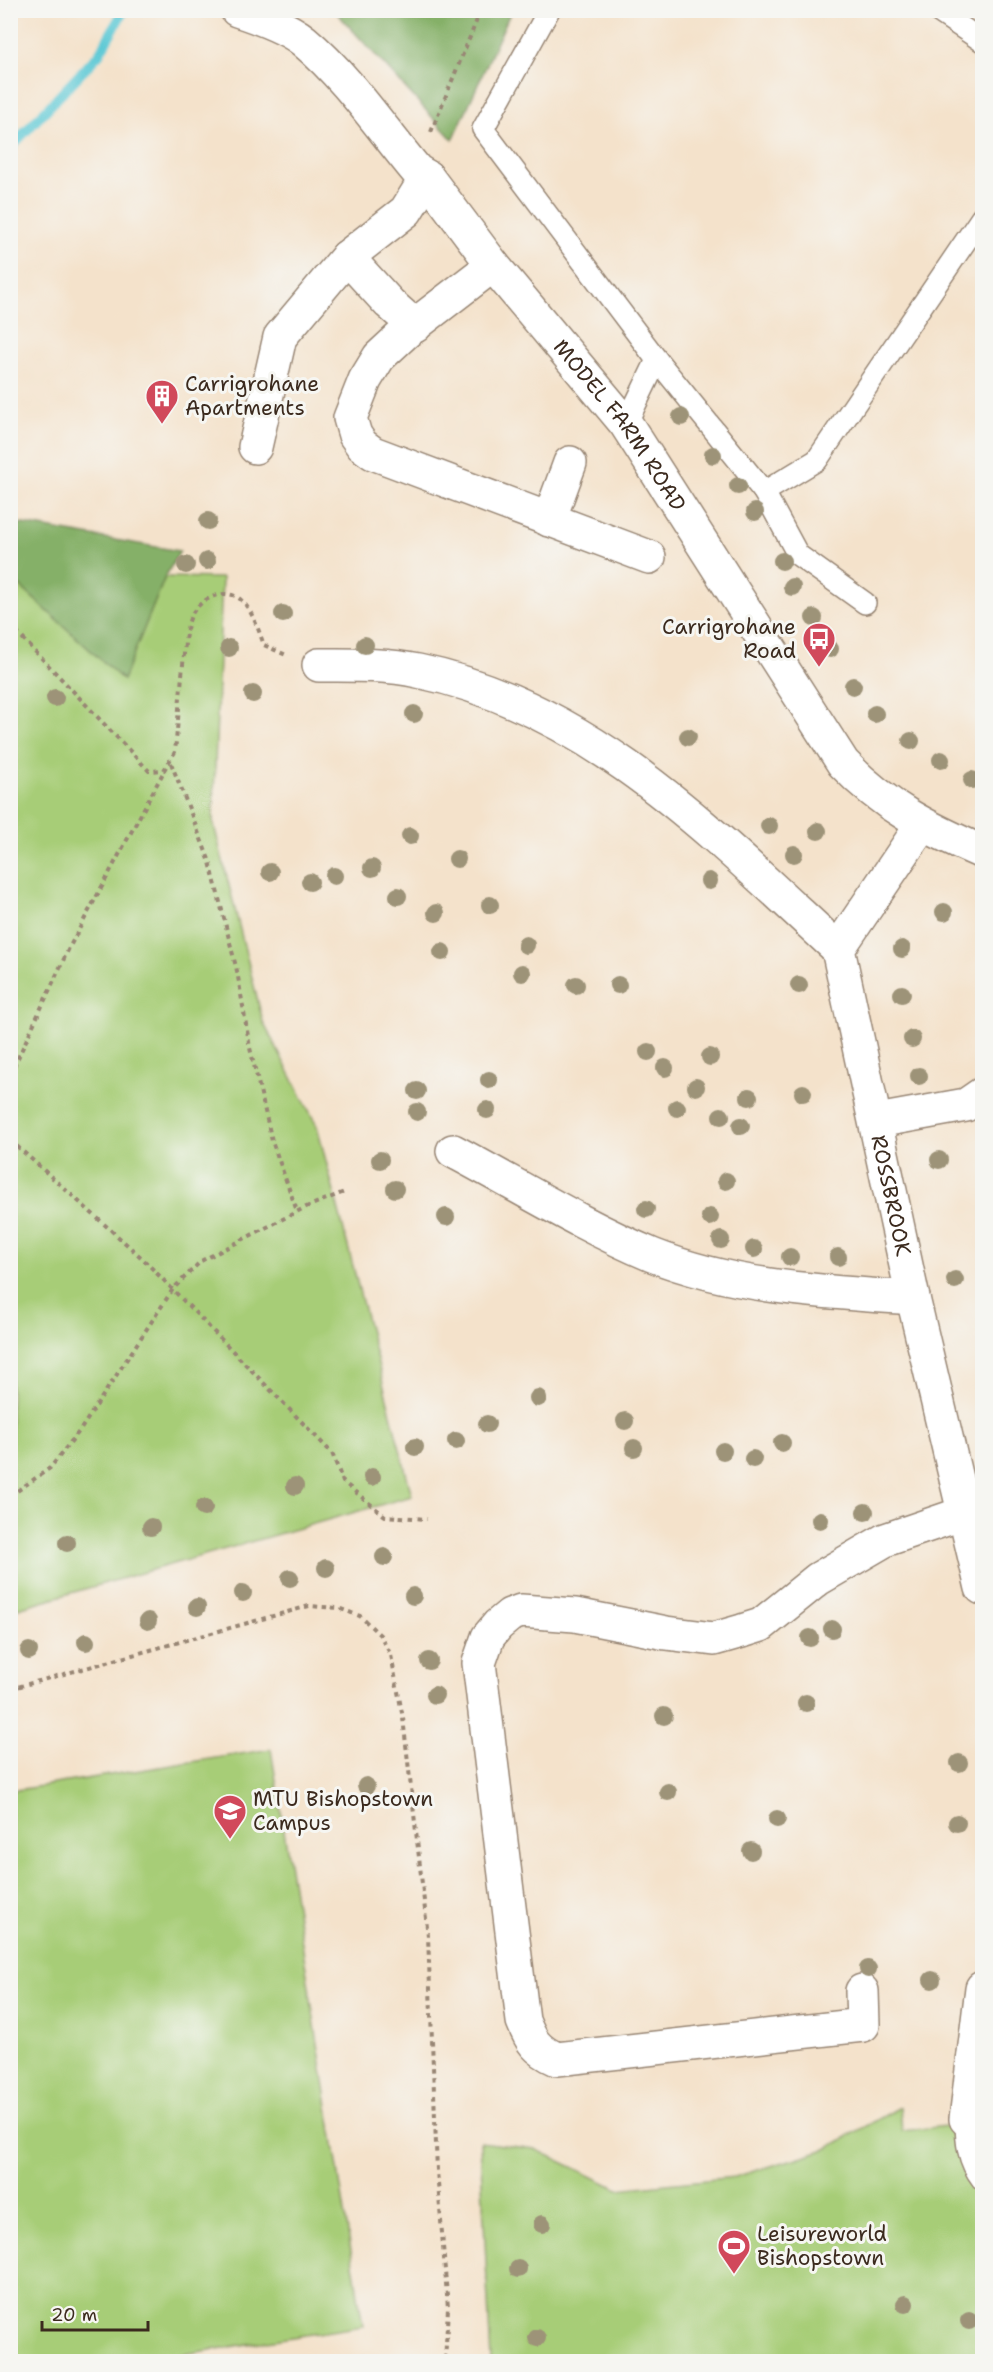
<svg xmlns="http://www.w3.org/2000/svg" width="993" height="2372" viewBox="0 0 993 2372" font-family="'Shantell Sans',sans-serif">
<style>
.green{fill:#a7cd77;stroke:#717c4a;stroke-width:1.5}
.forest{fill:#85b068;stroke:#606d43;stroke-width:1.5}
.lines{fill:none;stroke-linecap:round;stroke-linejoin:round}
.stream{stroke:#5dc9d5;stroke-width:10}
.lane-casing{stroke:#988674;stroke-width:24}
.street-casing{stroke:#988674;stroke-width:36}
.secondary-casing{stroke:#988674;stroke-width:36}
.path{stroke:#988674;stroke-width:4;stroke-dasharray:4.5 4.5;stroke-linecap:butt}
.lane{stroke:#fff;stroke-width:21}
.street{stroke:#fff;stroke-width:33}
.secondary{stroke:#fff;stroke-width:33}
.tree{fill:#9d9378}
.labels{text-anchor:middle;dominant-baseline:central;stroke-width:6;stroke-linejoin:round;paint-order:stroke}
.poi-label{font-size:21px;fill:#3b2a1e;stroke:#f6f6f2;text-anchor:start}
.street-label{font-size:21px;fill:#3b2a1e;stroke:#f6f6f2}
</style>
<rect width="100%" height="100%" fill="#f6f6f2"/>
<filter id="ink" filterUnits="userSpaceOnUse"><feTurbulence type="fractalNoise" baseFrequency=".0167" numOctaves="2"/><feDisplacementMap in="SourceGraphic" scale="12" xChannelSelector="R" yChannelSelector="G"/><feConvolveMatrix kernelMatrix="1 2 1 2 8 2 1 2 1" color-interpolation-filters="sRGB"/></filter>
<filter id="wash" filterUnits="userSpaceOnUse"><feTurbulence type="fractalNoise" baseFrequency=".008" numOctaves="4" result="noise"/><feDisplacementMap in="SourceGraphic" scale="24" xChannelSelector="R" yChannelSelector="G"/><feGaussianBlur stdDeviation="1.35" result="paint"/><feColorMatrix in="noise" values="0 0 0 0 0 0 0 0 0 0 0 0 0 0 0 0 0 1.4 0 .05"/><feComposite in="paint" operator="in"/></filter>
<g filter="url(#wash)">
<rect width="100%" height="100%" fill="#f4e2cb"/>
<!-- green -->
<g class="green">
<polygon points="165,577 222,578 213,821 263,1022 317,1126 412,1496 11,1610 11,578 123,679"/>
<polygon points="271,1749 363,2326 140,2361 11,2361 11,1791"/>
<polygon points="900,2107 902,2131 982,2122 982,2361 491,2361 480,2142 535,2149 618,2189 735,2177 826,2149"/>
</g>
<!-- forest -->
<g class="forest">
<polygon points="335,11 511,11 453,140"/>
<polygon points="11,522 180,551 165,577 123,680 11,578"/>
</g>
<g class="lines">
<!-- stream -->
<polyline class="stream" points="10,148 99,54 124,10"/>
</g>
</g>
<g filter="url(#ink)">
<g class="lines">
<!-- lane casing -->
<g class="lane-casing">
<g id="lane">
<polyline points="549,10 483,129 657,360 764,492"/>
<polyline points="936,10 982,41"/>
<polyline points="626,424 657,360"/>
<polyline points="865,603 798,555 764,492 817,460 982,217"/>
<path d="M966 2119C966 2142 968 2161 982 2179"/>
</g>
</g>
<!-- street casing -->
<g class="street-casing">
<g id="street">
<polyline points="347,257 389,303 415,326"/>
<polyline points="493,265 406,332 379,357 365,380 350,418 355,435 362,445 373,453 649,557"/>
<polyline points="255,447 280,337 347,257 406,211 427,177"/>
<polyline points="549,520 570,463"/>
<path d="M319 665C352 665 385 664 418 671 590 706 714 835 838 949"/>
<path id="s1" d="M922 825 838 949 913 1298 982 1588"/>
<polyline points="877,1121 966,1105 982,1094"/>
<path d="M453 1151C519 1186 583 1226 652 1255 735 1288 825 1292 913 1298"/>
<path d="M862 1991 863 2025 557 2059C536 2050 531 2041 523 2021L479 1663 488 1637 498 1625 510 1615 521 1611 575 1615 666 1633 714 1639 742 1631 761 1625 818 1579 885 1540 982 1507"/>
<polyline points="966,2119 982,1988"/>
</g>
</g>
<!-- secondary casing -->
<g class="secondary-casing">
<g id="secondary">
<path id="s2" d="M237 10C258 17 287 27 304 41 348 78 381 128 417 171L427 177 493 265 626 424 843 763C885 807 927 828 982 852"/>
</g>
</g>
<!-- path -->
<g class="path">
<polyline points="431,132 481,10"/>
<path d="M10 625 149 771 164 770 175 752 186 632C188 626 189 619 192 614 200 599 225 587 240 599 253 611 258 629 264 645L286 655"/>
<polyline points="171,763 210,862 237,971 250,1048 272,1141 297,1211"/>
<polyline points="10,1075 69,948 164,771"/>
<polyline points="10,1140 141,1257 332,1453 343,1482 385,1516 427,1519"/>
<polyline points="10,1496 50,1468 81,1429 173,1289 201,1261 306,1207 347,1191"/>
<polyline points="10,1689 309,1606 338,1608 360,1616 380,1635 391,1655 403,1718 428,1936 437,2171 448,2308 445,2362"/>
</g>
<!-- lane -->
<use href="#lane" class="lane"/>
<!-- street -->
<use href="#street" class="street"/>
<!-- secondary -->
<use href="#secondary" class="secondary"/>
</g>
<!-- trees -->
<g class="tree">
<circle cx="681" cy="417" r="9"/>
<circle cx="713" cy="455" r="9"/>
<circle cx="738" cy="486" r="9"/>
<circle cx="755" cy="512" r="9"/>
<circle cx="208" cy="521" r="9"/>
<circle cx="207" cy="561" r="9"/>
<circle cx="782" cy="561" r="9"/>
<circle cx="186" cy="565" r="9"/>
<circle cx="792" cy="587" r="9"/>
<circle cx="283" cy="614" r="9"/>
<circle cx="814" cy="618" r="9"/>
<circle cx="365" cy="645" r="9"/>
<circle cx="229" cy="648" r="9"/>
<circle cx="830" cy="649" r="9"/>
<circle cx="853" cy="686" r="9"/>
<circle cx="253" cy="694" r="9"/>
<circle cx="55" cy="698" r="9"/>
<circle cx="414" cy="714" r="9"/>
<circle cx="875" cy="714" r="9"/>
<circle cx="688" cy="737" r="9"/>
<circle cx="911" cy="741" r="9"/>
<circle cx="941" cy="760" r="9"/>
<circle cx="972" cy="780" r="9"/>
<circle cx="769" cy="826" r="9"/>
<circle cx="818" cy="831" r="9"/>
<circle cx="410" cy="836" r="9"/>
<circle cx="794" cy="854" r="9"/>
<circle cx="457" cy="859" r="9"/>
<circle cx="372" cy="868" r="9"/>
<circle cx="270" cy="872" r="9"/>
<circle cx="334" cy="876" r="9"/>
<circle cx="709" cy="881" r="9"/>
<circle cx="310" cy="882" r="9"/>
<circle cx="398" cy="896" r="9"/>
<circle cx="490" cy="905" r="9"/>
<circle cx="944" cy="912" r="9"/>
<circle cx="436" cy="913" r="9"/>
<circle cx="526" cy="945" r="9"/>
<circle cx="902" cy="949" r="9"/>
<circle cx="442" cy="952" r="9"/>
<circle cx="522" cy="973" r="9"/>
<circle cx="576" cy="985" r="9"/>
<circle cx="618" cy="985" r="9"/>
<circle cx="799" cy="985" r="9"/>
<circle cx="902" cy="994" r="9"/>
<circle cx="912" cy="1039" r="9"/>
<circle cx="648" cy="1052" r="9"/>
<circle cx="710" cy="1057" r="9"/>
<circle cx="665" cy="1068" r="9"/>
<circle cx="919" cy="1076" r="9"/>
<circle cx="489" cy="1080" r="9"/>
<circle cx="696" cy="1087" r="9"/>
<circle cx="417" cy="1091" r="9"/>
<circle cx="803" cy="1093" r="9"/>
<circle cx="749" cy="1097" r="9"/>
<circle cx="677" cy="1108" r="9"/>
<circle cx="487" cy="1110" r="9"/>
<circle cx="417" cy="1112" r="9"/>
<circle cx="721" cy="1116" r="9"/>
<circle cx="741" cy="1126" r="9"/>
<circle cx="380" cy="1160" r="9"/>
<circle cx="939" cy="1160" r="9"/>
<circle cx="726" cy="1181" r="9"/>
<circle cx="395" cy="1189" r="9"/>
<circle cx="646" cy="1209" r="9"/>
<circle cx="446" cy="1217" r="9"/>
<circle cx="710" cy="1217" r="9"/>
<circle cx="721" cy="1240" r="9"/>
<circle cx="754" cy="1249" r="9"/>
<circle cx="790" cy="1257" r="9"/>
<circle cx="838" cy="1257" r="9"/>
<circle cx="955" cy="1280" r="9"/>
<circle cx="538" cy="1398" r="9"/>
<circle cx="625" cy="1421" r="9"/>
<circle cx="487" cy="1424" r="9"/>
<circle cx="456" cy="1441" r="9"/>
<circle cx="782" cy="1443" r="9"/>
<circle cx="415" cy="1447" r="9"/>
<circle cx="634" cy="1448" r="9"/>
<circle cx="723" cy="1451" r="9"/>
<circle cx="753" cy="1459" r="9"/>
<circle cx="372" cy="1477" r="9"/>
<circle cx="295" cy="1486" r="9"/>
<circle cx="204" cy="1508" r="9"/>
<circle cx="865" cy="1512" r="9"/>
<circle cx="820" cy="1520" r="9"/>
<circle cx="151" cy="1527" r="9"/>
<circle cx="67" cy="1543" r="9"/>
<circle cx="384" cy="1557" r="9"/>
<circle cx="326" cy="1568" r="9"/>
<circle cx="290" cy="1578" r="9"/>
<circle cx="243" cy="1593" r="9"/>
<circle cx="413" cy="1596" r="9"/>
<circle cx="197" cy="1607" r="9"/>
<circle cx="148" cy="1621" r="9"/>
<circle cx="832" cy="1629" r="9"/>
<circle cx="810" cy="1638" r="9"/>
<circle cx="86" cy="1642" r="9"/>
<circle cx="29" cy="1651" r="9"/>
<circle cx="429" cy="1661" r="9"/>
<circle cx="435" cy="1695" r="9"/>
<circle cx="806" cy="1703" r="9"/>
<circle cx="664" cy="1716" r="9"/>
<circle cx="959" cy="1763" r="9"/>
<circle cx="366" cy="1786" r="9"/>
<circle cx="668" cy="1792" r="9"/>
<circle cx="777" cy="1819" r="9"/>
<circle cx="957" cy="1823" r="9"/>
<circle cx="751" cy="1851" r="9"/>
<circle cx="868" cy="1969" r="9"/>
<circle cx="932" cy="1980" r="9"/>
<circle cx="542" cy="2224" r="9"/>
<circle cx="518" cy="2269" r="9"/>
<circle cx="905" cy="2304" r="9"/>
<circle cx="969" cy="2321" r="9"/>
<circle cx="537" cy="2338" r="9"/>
</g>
</g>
<!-- icons -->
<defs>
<g id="building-pin" transform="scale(1.725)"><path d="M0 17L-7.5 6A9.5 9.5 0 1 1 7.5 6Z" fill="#d1495b" stroke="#f6f6f2"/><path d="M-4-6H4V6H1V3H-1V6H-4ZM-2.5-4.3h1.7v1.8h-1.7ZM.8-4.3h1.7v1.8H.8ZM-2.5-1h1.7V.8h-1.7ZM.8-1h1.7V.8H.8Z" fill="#fff"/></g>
<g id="bus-pin" transform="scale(1.725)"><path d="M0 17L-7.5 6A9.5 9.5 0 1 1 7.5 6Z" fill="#d1495b" stroke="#f6f6f2"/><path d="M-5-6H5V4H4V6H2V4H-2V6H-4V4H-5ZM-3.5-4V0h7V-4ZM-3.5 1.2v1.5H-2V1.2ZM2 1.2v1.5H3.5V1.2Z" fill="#fff"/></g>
<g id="university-pin" transform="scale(1.725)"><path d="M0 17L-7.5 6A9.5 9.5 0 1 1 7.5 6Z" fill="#d1495b" stroke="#f6f6f2"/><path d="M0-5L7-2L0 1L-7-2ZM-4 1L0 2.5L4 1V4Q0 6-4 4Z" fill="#fff"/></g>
<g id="stadium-pin" transform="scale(1.725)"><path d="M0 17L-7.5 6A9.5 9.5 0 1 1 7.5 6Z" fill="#d1495b" stroke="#f6f6f2"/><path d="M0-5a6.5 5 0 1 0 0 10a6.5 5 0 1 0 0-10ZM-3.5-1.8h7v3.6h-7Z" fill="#fff"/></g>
</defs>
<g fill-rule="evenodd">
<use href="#building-pin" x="162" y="396"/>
<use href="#bus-pin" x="819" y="639"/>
<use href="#university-pin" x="230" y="1811"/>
<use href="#stadium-pin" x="734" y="2246"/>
</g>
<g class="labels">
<!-- poi labels -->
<g class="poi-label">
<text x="185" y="384">Carrigrohane<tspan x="185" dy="24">Apartments</tspan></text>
<text x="796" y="627" text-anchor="end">Carrigrohane<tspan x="796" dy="24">Road</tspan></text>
<text x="253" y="1799">MTU Bishopstown<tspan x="253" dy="24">Campus</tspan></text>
<text x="757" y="2234">Leisureworld<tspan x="757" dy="24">Bishopstown</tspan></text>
</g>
<!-- street labels -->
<g class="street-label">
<text stroke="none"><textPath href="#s2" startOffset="573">MODEL FARM ROAD</textPath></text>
<text stroke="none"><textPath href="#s1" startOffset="402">ROSSBROOK</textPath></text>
</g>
</g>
<!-- margin -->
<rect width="993" height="2372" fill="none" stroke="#f6f6f2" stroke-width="36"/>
<!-- scale -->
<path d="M42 2321v9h106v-9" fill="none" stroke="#3b2a1e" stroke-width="3"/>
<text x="51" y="2321" font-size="18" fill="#3b2a1e" stroke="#f6f6f2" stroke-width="4.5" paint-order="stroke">20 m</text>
</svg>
